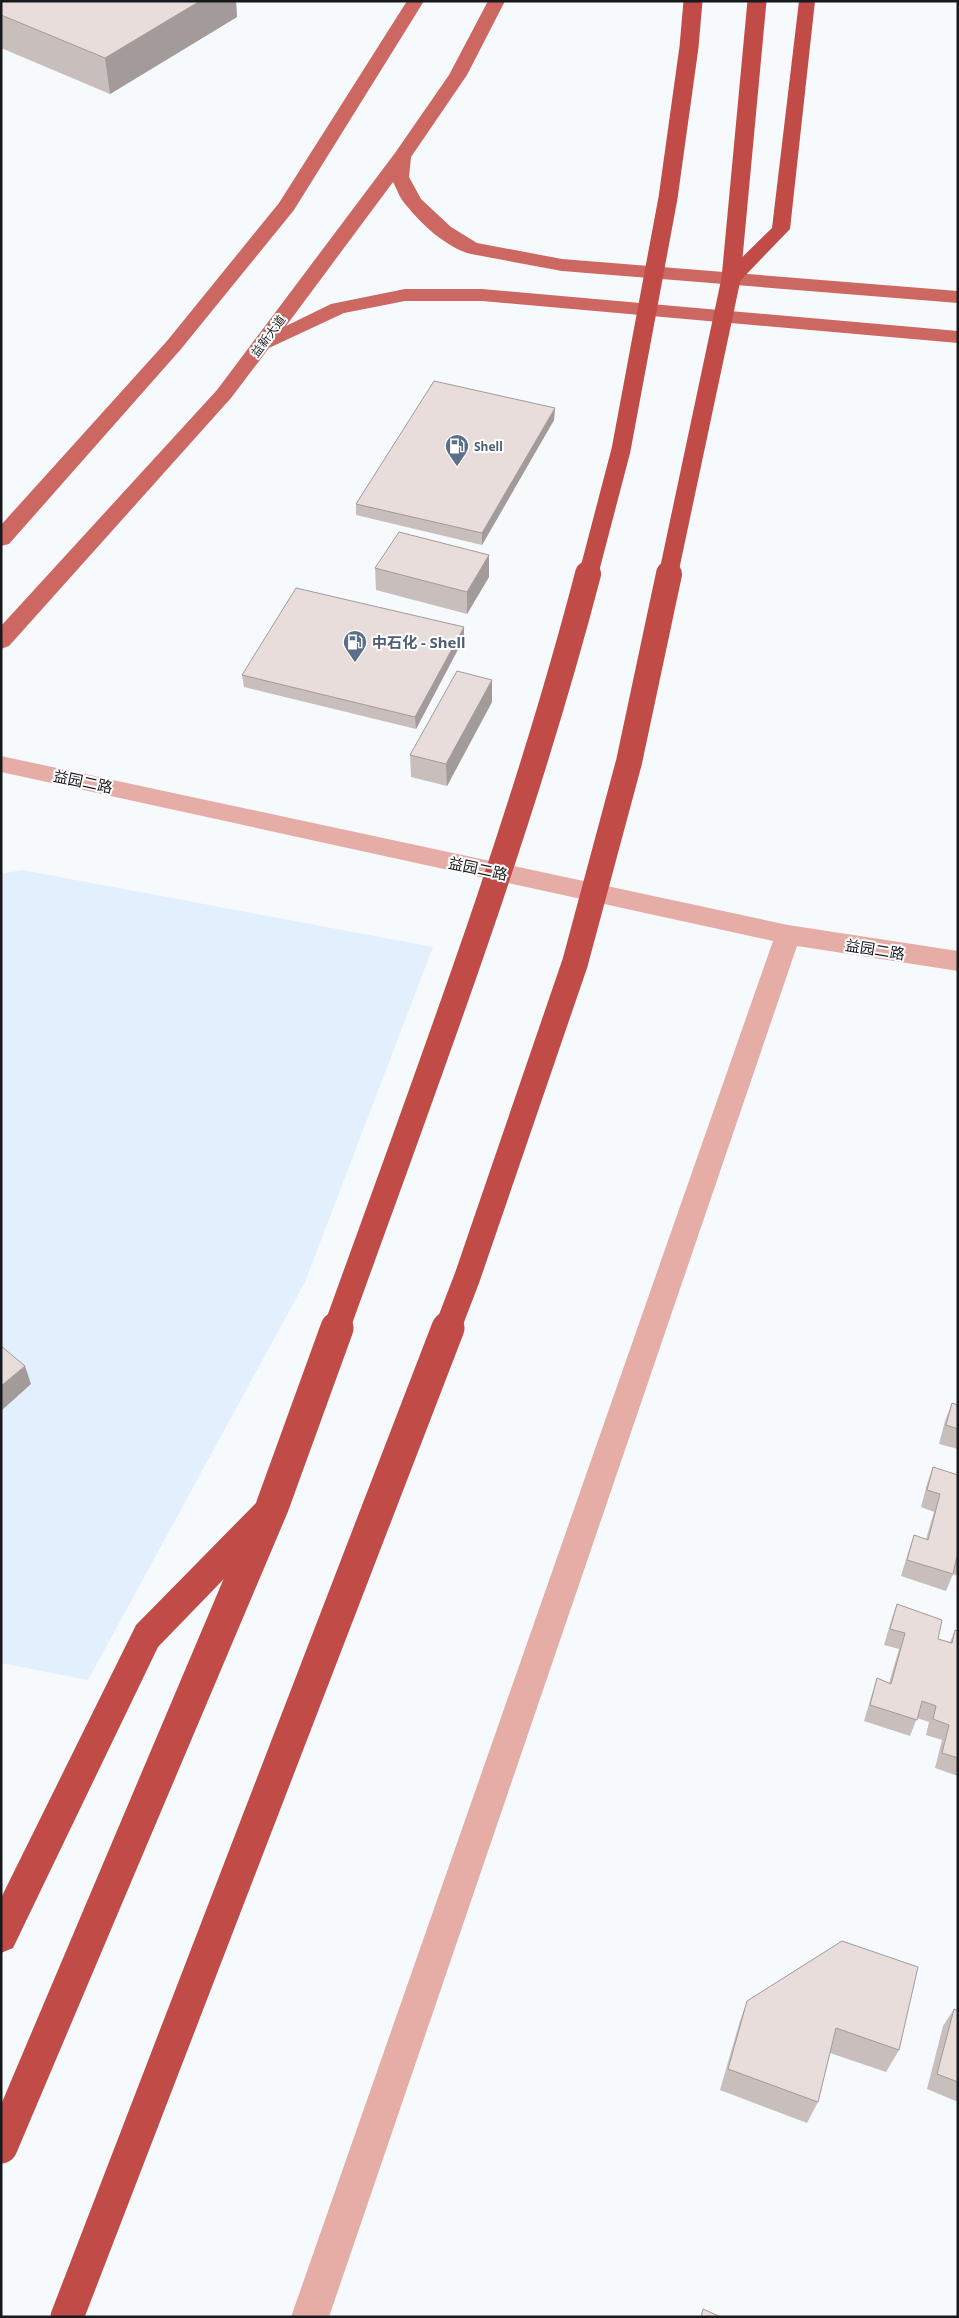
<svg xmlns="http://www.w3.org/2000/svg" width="959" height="2318" viewBox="0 0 959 2318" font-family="'Noto Sans','Noto Sans SC',sans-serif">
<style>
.built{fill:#e2effc}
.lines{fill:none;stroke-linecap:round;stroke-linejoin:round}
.minor{fill:#e6ada7;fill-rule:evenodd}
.major{fill:#cc6861;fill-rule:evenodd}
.highway{fill:#c14c47;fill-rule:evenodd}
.highway-bridge-far2{stroke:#c14c47;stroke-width:19}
.highway-bridge-far1{stroke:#c14c47;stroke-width:26}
.highway-bridge{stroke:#c14c47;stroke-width:33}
.wall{fill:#c8bebb}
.shaded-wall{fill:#a29b99}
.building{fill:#e8ddda;stroke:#a29b99}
.labels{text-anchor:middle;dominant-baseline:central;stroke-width:4;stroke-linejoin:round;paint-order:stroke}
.far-street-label{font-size:12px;fill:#17191c;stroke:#fff}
.far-service-label{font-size:12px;font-weight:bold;fill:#4e5e75;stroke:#fff;text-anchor:start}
.service-label{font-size:15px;font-weight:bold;fill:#4e5e75;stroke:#fff;text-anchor:start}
.street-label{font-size:15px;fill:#17191c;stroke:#fff}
</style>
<rect width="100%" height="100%" fill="#f7fafd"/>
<!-- built -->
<polygon class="built" points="22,870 433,947 305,1282 88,1680 1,1663 1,874"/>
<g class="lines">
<!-- minor -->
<polygon class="minor" points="1,756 788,925 958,951 958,971 797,946 329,2317 291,2317 773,941 1,772"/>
<!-- major -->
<g class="major">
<polygon points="407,1 424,1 294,210 181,349 9,544 1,546 1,525 167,341 279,203"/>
<path d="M488 1H505L467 75 411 157 409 177 421 199 451 227 477 243 562 259 958 291V303L562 271 471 254C447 248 421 224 406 205 400 199 397 189 393 182L286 326 331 304 405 289H482L958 331V343L482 301H405L344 313 269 348 231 398 9 646 1 649V626L217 390 395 153 449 75Z"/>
</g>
<!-- highway -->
<g class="highway">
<polygon points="799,1 815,1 790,229 738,283 724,283 721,279 724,275 772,228"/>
<polygon points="266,1500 277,1504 281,1514 277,1524 158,1647 13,1948 1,1953 1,1898 136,1625 255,1504"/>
</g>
<!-- highway-bridge-far2 -->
<g class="highway-bridge-far2">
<polyline points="588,576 621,450 668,198 689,47 693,1"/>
<polyline points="668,576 731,279 757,1"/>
</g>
<!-- highway-bridge-far1 -->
<g class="highway-bridge-far1">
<path d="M336 1330C426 1080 521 831 588 574"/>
<polyline points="447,1330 467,1278 575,963 629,762 669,574"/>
</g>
<!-- highway-bridge -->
<g class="highway-bridge">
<polyline points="1,2147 272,1507 337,1328"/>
<polyline points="67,2317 448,1328"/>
</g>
</g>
<!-- wall -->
<g class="wall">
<polygon points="1,1 236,1 237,17 110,94 1,48"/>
<polygon points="555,408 554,420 482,545 356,515 356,504"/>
<polygon points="489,555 489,577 467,614 376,590 375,568"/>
<polygon points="464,638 416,729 244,687 242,675"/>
<polygon points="492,680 492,702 447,786 411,777 410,755"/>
<polygon points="952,1403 958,1405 958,1449 939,1444 945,1421"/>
<polygon points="933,1467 958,1475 958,1576 953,1574 946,1591 901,1576 908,1553 914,1535 926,1539 934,1512 921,1507 927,1484"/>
<polygon points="897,1604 938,1639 950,1642 955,1630 958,1631 958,1776 935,1768 942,1740 926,1735 929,1722 917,1718 910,1736 864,1721 872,1694 877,1678 889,1683 899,1649 884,1645 891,1621"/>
<polygon points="842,1941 899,2050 886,2072 830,2053 818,2102 807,2123 720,2090 739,2024 747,2001"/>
<polygon points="954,2009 958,2011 958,2102 927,2089 943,2026"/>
</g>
<!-- shaded-wall -->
<g class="shaded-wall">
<polygon points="200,1 236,1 237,17 110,94 105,58"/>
<polygon points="555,408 554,420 482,545 482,533"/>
<polygon points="489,555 489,577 467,614 467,592"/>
<polygon points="464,627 464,638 416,729 415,717"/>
<polygon points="492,680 492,702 447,786 446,764"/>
<polygon points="25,1366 31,1384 1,1411 1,1386"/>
</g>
<!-- building -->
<g class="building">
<polygon points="1,1 200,1 105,58 1,15"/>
<polygon points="434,381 555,408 482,533 356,504"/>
<polygon points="399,532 489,555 467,592 375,568"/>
<polygon points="296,588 464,627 415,717 242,675"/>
<polygon points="457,671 492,680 446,764 410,755"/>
<polygon points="1,1346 25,1366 1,1386"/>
<polygon points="952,1403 958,1405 958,1429 946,1425"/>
<polygon points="933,1467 958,1475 958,1556 957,1556 953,1574 907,1560 914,1535 928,1540 940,1494 927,1490"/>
<polygon points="897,1604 942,1620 938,1639 952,1643 955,1630 958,1631 958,1758 942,1753 949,1725 933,1719 936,1706 922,1701 917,1720 870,1705 877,1678 891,1684 905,1633 890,1629"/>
<polygon points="842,1941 918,1967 899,2050 836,2028 818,2102 728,2069 747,2001"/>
<polygon points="954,2009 958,2011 958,2082 937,2074"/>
<polygon points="703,2309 721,2317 701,2317"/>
</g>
<!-- icons -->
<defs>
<g id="fuel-pin" transform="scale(1.25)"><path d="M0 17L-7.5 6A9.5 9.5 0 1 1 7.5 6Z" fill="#5c6f8a" stroke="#fff"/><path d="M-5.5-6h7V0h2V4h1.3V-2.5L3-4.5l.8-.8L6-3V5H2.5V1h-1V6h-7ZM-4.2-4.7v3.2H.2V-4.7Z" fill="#fff"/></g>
</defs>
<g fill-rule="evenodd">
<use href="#fuel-pin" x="457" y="446"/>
<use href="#fuel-pin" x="355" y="642"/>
</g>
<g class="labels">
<!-- far-street labels -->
<g class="far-street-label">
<text transform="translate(268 336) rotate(-53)">益新大道</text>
</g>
<!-- far-service labels -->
<g class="far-service-label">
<text x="474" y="446">Shell</text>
</g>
<!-- service labels -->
<g class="service-label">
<text x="372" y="642">中石化 - Shell</text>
</g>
<!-- street labels -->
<g class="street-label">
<text transform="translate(83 781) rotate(12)">益园二路</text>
<text transform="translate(478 868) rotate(12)">益园二路</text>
<text transform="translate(875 949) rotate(9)">益园二路</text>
</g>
</g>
<!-- border -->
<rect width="959" height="2318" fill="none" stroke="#17191c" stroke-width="5"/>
</svg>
